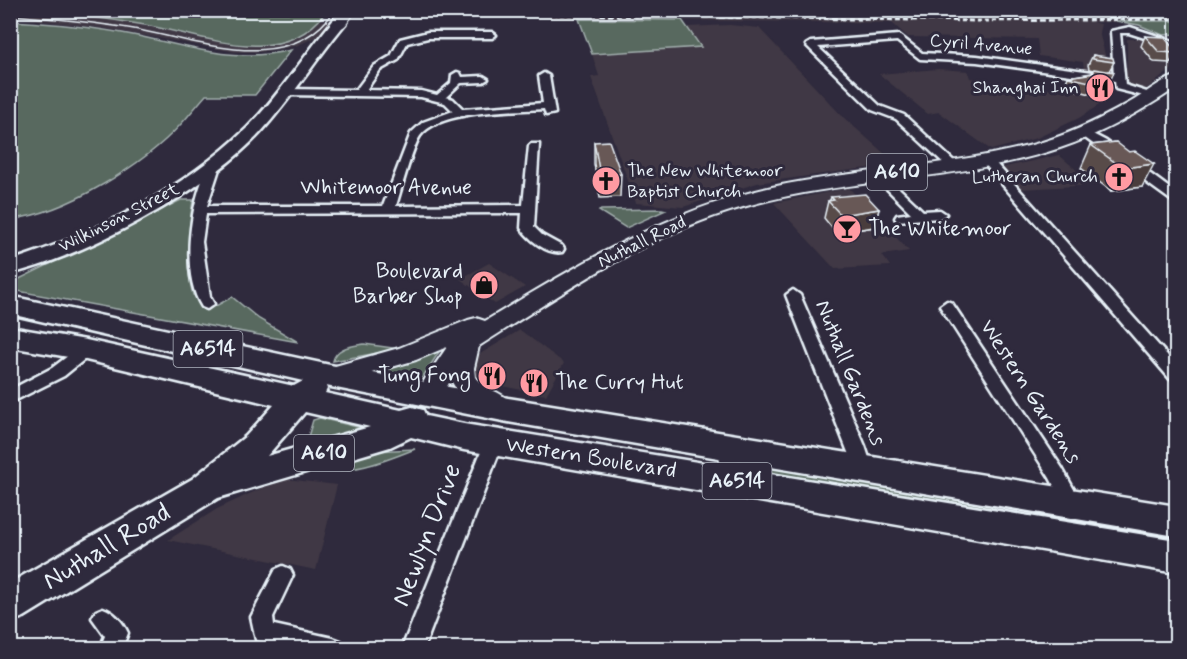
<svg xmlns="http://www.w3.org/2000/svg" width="1187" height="659" viewBox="0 0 1187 659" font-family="Mynerve,sans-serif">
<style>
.built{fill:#403844}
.green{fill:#59695f;stroke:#a0adac;stroke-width:1.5}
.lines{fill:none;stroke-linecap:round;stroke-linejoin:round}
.street-casing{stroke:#e8f1f8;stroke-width:5}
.secondary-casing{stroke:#e8f1f8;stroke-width:5}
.primary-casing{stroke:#e8f1f8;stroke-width:4}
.highway-casing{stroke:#e8f1f8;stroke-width:5}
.street{fill:#2f2a3d;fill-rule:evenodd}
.secondary{fill:#2f2a3d;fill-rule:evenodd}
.primary{fill:#2f2a3d;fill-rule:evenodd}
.highway{fill:#2f2a3d;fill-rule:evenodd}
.tram{stroke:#e8f1f8;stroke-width:1.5}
.rail{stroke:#e8f1f8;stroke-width:3;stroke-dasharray:5 3;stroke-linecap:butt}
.secondary-bridge-casing{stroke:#e8f1f8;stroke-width:16;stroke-linecap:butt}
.secondary-bridge{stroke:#2f2a3d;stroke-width:14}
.wall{fill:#594c4a;stroke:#e8f1f8;stroke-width:1.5}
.shaded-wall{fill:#493e3c;stroke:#e8f1f8;stroke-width:1.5}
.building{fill:#685856;stroke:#e8f1f8;stroke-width:1.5}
.labels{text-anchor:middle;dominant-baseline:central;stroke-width:6;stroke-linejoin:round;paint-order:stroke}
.far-street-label{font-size:18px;fill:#e8f1f8;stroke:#2f2a3d}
.far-poi-label{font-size:18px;fill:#e8f1f8;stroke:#2f2a3d;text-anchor:end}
.shield{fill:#2f2a3d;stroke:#b0b5c0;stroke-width:1.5}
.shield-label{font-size:21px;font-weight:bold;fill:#e8f1f8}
.street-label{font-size:22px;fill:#e8f1f8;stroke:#2f2a3d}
.poi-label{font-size:22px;fill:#e8f1f8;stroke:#2f2a3d;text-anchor:start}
.near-street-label{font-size:27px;fill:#e8f1f8;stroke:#2f2a3d}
</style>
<rect width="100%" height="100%" fill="#2f2a3d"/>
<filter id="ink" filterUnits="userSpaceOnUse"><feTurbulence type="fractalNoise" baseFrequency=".0167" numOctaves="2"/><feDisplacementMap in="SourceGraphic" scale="12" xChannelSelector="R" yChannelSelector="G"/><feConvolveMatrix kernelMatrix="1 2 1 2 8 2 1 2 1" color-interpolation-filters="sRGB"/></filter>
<g filter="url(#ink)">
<!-- built -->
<g class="built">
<polygon points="352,10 712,11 870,15 867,11 1104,11 1103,16 1118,14 1121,11 1176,11 1176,25 1142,26 1123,22 1092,22 1101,24 1099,32 1108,66 1127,68 1127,39 1146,39 1176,51 1176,66 1146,89 1109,82 1099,105 1079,118 1037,138 991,150 939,112 928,114 879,74 938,69 968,71 970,78 1064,91 1071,68 1084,70 1083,62 1039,56 1037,39 908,37 892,23 511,18 475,17 472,20 467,17 349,15"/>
<polygon points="10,11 43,12 129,22 226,43 282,42 301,36 319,20 331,21 318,36 296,46 260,52 235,52 103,28 11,17"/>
<polygon points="730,25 759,28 843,117 896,164 757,183 683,207 636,203 591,77 599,76 592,54 700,47 687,27"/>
<polygon points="1059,155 1094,185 1021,189 1001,168"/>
<polygon points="849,188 909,251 882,255 890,266 835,269 774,203"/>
<polygon points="489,263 525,287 495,304 460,279"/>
<polygon points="520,330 564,363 546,395 487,383 480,381 474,372 475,357"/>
<polygon points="286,479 337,485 316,570 168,540 217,509 262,488"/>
</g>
<!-- green -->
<g class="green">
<path d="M22 11 325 13C282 71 202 35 145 25 104 18 63 13 22 11Z"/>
<polygon points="579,19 682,20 701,47 592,54"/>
<path d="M10 21C51 23 93 27 133 35 188 46 234 64 291 50L255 95H206C198 104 190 114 182 123 145 164 65 214 11 219Z"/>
<polygon points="1116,21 1176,21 1176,34 1163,35 1139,25"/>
<path d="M181 200H193C188 233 184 262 193 295L216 306 232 297 259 319 298 342 12 290 13 282Z"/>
<polygon points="601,210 662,209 666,210 626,228 599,211"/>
<path d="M364 344 400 349 333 361C336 347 352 346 364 344Z"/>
<polygon points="441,349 420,381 375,371"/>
<polygon points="320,418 370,430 305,447 313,420"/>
<path d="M415 449C378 464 353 473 313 470L315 464 374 451Z"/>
<polygon points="756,460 994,502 995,511 771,475 753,466"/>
<polygon points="1040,509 1176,530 1176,544 1040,520 1035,512"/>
</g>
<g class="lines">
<!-- street casing -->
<g class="street-casing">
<g id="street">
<polygon points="1111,10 1119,10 1120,12 1116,15"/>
<polygon points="1130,27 1176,42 1176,48 1129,33 1120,33 1125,85 1156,95 1156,99 1116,89 1115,81 977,62 920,59 897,41 818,47 880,106 904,115 956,163 958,165 952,168 948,167 896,119 872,110 806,45 811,42 899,35 922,53 977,56 1114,75 1111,31"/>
<path d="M428 32H492L496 35 492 38H428L407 43 398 60 380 70 366 90 421 91 437 95 451 83 452 75 457 72 460 73 462 77 483 76 488 79 483 82 461 83 446 97 453 99 463 109 543 103 539 76 544 73 549 76 555 113 546 115 544 109C514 111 439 110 420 136 412 148 401 190 396 206L523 205 529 146 531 144H539L534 227 542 235 562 246 564 249 562 252C547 255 529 239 521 228L522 213 206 214 202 242 210 297 214 304 207 309 202 307C179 271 191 197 211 161H219L221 163 207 206H383L411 133 423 122 453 111 445 103 421 97 285 95 280 92 285 89 356 90 374 66 391 56 400 39Z"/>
<polygon points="1085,130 1106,141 1176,193 1176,202 1172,201 1081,135 1081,131"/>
<polygon points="987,157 991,158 1176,365 1176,381 1170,379 983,162 981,160"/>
<polygon points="878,170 882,172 923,211 940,210 946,214 940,218 897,221 895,218 897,215 911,213 872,174"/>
<polygon points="793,290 800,295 865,446 873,470 870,475 864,477 858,475 855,470 786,295"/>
<polygon points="947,301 952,303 1062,468 1082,504 1080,509 1073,512 1066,509 1050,478 940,306"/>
<polygon points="86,345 91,346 94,350 91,354 64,376 10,403 10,390 52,368 81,346"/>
<polygon points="494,435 500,437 503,442 424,648 402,648 485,442 488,437"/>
<path d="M725 439 731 441 747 481 744 486 738 488 732 486C726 476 713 452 719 441Z"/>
<polygon points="283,566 290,569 293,575 273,617 274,625 333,638 341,641 344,648 288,648 256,640 251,617 276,569"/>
<path d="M103 608C114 612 123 622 128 633L122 648H100L105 636 92 618 96 611Z"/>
</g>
</g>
<!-- secondary casing -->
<g class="secondary-casing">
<path id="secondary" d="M340 17 345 18 346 21 345 24C316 59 291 99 260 133 206 191 88 255 10 274V261C95 234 183 190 247 128 277 98 301 60 327 28L335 18Z"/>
</g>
<!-- primary casing -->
<g class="primary-casing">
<path id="primary" d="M1176 76V88C1140 112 1102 134 1060 148 958 182 847 177 743 207 647 234 563 293 479 346L474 368 475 377C485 390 505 392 513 406L509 413 500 416C480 410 460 399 451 380 442 394 437 406 419 401L415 394 447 347 416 360 330 385 321 382 317 376 321 370 399 348 468 320 476 318 485 321C576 266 667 210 772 187 857 169 944 167 1028 146 1064 137 1097 121 1129 103 1144 95 1160 80 1176 76Z"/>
</g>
<!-- highway casing -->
<g class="highway-casing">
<path id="highway" d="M10 296 330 365 508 398 1176 506V536L508 422 326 386 327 389 325 393 401 410 412 407 423 410 426 416 464 424 1176 540V573L464 450 411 437 390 447 218 498 24 617 10 622V583L192 479 246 436 274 405 86 360 10 347V327L86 340 294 386 303 381 10 314ZM305 412 370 427 267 456Z"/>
</g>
<!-- street -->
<use href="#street" class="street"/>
<!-- secondary -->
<use href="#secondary" class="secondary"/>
<!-- primary -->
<use href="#primary" class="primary"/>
<!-- highway -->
<use href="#highway" class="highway"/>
<!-- tram -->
<path class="tram" d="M10 15C51 18 93 22 134 29 199 41 289 78 335 10"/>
<!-- rail -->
<polyline class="rail" points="280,10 978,21 1176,19"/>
<!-- secondary-bridge casing -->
<g class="secondary-bridge-casing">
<polyline id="secondary-bridge" points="340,21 348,10"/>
</g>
<!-- secondary-bridge -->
<use href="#secondary-bridge" class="secondary-bridge"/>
</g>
<!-- wall -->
<g class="wall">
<polygon points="1145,36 1176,53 1170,63 1154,62 1141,46"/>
<polygon points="1093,55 1114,62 1109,71 1114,72 1102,97 1064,87 1068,77 1092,73 1094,70 1089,69 1088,65"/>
<polygon points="594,142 621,174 620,197 600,198 594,164"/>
<polygon points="1116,142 1142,187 1111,191 1081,168 1091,145"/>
<polygon points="831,197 879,209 874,227 836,233 824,218 828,201 830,200"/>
</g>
<!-- shaded-wall -->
<g class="shaded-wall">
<polygon points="1154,164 1142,187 1111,191 1123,168"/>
<polygon points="879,209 874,227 836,233 841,215"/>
</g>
<!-- building -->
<g class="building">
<polygon points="1145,36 1164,37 1175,50 1176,53 1159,52"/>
<polygon points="1093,55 1113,58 1114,62 1093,59"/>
<polygon points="1094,69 1114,72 1107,86 1068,77 1094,73"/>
<polygon points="609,141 621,174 600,175 594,142"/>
<polygon points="1116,142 1129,152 1135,151 1154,164 1123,168 1091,145"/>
<polygon points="865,194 879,209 841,215 828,201 834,200 831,197"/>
</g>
</g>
<!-- icons -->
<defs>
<g id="restaurant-disc" transform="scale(1.5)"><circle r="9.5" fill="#ff9aa2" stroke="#2f2a3d"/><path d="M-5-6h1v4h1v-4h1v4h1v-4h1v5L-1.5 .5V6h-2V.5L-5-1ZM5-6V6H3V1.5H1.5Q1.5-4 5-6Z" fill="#111"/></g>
<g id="church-disc" transform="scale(1.5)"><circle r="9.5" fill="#ff9aa2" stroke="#2f2a3d"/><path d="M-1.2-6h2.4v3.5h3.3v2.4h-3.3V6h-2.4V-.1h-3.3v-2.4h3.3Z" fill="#111"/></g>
<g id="bar-disc" transform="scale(1.5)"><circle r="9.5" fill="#ff9aa2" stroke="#2f2a3d"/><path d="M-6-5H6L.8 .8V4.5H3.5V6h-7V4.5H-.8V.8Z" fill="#111"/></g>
<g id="shop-disc" transform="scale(1.5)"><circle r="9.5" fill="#ff9aa2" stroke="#2f2a3d"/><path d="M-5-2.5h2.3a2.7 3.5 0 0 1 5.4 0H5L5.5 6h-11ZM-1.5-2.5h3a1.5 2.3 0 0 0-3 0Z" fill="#111"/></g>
</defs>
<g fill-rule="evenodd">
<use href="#restaurant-disc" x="1100" y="88"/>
<use href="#church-disc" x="1119" y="177"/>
<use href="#church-disc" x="606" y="181"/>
<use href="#bar-disc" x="847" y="229"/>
<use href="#shop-disc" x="484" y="285"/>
<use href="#restaurant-disc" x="492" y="376"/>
<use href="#restaurant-disc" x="534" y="383"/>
</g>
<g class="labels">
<!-- far-street labels -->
<g class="far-street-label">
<text transform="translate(981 45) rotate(5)">Cyril Avenue</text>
<text transform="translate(119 218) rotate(-27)">Wilkinson Street</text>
<text transform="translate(642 242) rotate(-26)">Nuthall Road</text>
</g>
<!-- far-poi labels -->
<g class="far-poi-label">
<text x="1079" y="88">Shanghai Inn</text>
<text x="627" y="171" text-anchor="start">The New Whitemoor<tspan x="627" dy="21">Baptist Church</tspan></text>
<text x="1098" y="177">Lutheran Church</text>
</g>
<!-- shield labels -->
<g class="shield">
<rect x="867" y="154" width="60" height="36" rx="4.5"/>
<rect x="173.5" y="331" width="69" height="36" rx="4.5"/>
<rect x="294" y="435" width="60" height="36" rx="4.5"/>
<rect x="702.5" y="463" width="69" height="36" rx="4.5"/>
</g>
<g class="shield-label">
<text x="897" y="172">A610</text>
<text x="208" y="349">A6514</text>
<text x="324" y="453">A610</text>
<text x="737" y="481">A6514</text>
</g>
<!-- street labels -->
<g class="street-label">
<text x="386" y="188">Whitemoor Avenue</text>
<text transform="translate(850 373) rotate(68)">Nuthall Gardens</text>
<text transform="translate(1030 392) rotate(57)">Western Gardens</text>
<text transform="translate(591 458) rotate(9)">Western Boulevard</text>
</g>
<!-- poi labels -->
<g class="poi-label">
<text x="868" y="229">The Whitemoor</text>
<text x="463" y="272" text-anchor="end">Boulevard<tspan x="463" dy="25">Barber Shop</tspan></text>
<text x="471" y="376" text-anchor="end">Tung Fong</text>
<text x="555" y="383">The Curry Hut</text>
</g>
<!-- near-street labels -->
<g class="near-street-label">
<text transform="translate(427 535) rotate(-69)">Newlyn Drive</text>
<text transform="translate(107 547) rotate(-31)">Nuthall Road</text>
</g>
</g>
<!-- margin -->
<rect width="1187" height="659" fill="none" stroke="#2f2a3d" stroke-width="36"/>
<rect x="18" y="18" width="1151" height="623" fill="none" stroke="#e8f1f8" stroke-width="2" filter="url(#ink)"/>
</svg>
